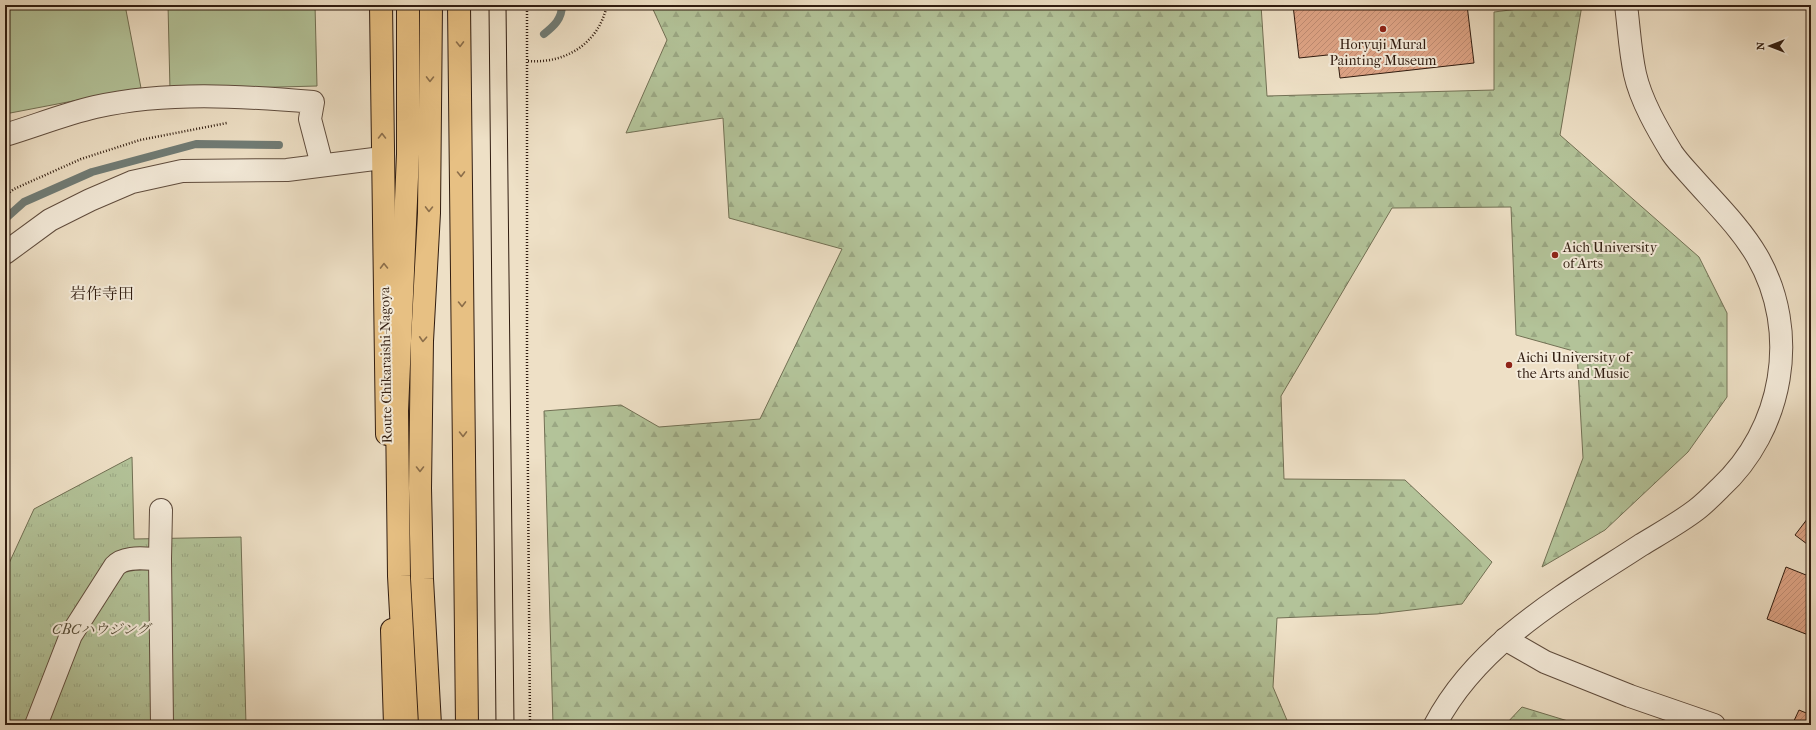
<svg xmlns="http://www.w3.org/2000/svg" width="1816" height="730" viewBox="0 0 1816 730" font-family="'IM FELL French Canon','Noto Serif JP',serif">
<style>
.grass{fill:url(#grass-tufts);stroke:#727054}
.forest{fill:url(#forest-firs);stroke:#727054}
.pitch{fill:#b3c399;stroke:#727054}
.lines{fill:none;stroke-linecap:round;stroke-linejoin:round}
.stream{stroke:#707c76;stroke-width:8}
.building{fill:url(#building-hatch);stroke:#301c10}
.minor-casing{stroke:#604d3e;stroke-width:24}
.major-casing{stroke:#301c10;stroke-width:24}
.highway-casing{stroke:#301c10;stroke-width:24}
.path{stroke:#301c10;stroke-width:2.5;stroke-dasharray:1 2;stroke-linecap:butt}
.minor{stroke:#f4ebda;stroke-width:22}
.major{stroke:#e7c083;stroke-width:22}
.highway{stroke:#e7c083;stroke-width:22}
.tram{stroke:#301c10;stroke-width:1}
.oneway{stroke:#8c6e4a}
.poi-dot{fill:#8f2418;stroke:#f4ebda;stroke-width:1.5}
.labels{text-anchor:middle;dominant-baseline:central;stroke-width:4;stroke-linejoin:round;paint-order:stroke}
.poi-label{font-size:14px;fill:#301c10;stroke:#f4ebda;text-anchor:start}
.street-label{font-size:14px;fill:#301c10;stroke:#f4ebda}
.park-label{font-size:14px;font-style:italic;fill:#574e39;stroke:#f4ebda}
.quarter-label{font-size:16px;fill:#301c10;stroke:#f4ebda}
</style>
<defs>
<pattern id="grass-tufts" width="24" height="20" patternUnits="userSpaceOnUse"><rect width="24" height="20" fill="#b3c399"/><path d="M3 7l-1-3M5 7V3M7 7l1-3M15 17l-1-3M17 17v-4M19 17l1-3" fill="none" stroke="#9aa783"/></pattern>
<pattern id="forest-firs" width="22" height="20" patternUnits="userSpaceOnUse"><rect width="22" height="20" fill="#b3c399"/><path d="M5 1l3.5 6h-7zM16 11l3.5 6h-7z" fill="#9aa783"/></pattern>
<pattern id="building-hatch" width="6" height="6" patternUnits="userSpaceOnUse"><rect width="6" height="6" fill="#dfa587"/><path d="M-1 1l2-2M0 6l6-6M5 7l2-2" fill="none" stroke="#c08d74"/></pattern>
</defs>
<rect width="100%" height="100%" fill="#eee0c6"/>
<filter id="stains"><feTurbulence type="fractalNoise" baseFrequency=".005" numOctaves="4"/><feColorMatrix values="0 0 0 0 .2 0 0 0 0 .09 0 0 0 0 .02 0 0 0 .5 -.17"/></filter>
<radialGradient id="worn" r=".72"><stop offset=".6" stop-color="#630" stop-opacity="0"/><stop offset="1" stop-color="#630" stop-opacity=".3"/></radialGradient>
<!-- grass -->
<polygon class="grass" points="132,457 134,539 241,537 246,725 5,725 5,572 34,509"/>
<!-- forest -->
<g class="forest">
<polygon points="651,5 1261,5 1267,96 1494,90 1494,12 1550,5 1582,5 1560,135 1699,257 1727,313 1727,397 1688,452 1605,530 1542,567 1583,458 1577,352 1516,335 1511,207 1392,208 1281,396 1284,479 1405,480 1492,562 1462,604 1377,614 1277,618 1273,687 1289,725 553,725 544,411 621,405 659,427 760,419 842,249 729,218 723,118 626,133 667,40"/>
<polygon points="1522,707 1581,725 1505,725"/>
</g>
<!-- pitch -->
<g class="pitch">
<polygon points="5,5 125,5 141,88 5,114"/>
<polygon points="168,5 315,5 317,86 170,90"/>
</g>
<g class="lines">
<!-- stream -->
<g class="stream">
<path d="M544 34C554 26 562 19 562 5"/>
<polyline points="5,219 24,202 92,172 196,144 279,145"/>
</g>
</g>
<!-- building -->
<g class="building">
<polygon points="1293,5 1467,5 1474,63 1340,78 1337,54 1299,58"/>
<polygon points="1811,514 1811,547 1795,535"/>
<polygon points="1786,567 1811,577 1811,636 1767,619"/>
<polygon points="1799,710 1811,715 1811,725 1792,725"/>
</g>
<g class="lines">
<!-- minor casing -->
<g class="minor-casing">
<g id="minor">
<path d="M5 135C35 126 65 114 95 107 167 91 241 96 313 102L310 119 322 165"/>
<polyline points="5,253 50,220 90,200 132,182 182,171 287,170 382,158"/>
<polyline points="160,559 161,510"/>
<polyline points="1505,639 1545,662 1630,696 1714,725"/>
<path d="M36 725 71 635 115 566C125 555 146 559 160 559L162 725"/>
<path d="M1435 725C1478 642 1566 594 1641 545 1659 534 1679 523 1696 510 1704 504 1712 496 1720 488 1783 430 1801 332 1757 256 1740 227 1715 203 1693 178 1686 170 1678 162 1672 153 1658 130 1641 101 1635 74 1630 51 1629 28 1626 5"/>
</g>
</g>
<!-- major casing -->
<g class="major-casing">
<g id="major">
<polyline points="381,5 387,434"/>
<polyline points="459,5 467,725"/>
<polyline points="392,630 395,725"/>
</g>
</g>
<!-- highway casing -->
<g class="highway-casing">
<g id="highway">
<polyline points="407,725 399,576 397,411 408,154 408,5"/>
<polyline points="430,725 422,579 420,488 422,341 429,213 431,5"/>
</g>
</g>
<!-- path -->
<g class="path">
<polyline points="527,5 527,363 530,725"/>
<path d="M528 61C566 64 599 43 607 5"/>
<polyline points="5,196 14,189 81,159 140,140 227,123"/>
</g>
<!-- minor -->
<use href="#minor" class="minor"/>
<!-- major -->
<use href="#major" class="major"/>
<!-- highway -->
<use href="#highway" class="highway"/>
<!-- tram -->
<g class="tram">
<polyline points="489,5 496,725"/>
<polyline points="506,5 514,725"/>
</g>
</g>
<!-- one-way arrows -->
<defs><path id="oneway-chevron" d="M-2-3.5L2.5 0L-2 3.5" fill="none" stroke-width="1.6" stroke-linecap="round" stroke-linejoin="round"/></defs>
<g class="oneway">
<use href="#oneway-chevron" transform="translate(460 44) rotate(89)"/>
<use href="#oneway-chevron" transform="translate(430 79) rotate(91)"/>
<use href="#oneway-chevron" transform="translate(382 136) rotate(-90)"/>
<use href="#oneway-chevron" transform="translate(461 174) rotate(89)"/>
<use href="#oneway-chevron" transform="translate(429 209) rotate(91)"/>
<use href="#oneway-chevron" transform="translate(384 266) rotate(-91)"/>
<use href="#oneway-chevron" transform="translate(462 304) rotate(89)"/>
<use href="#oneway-chevron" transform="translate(423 339) rotate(93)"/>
<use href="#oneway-chevron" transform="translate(463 434) rotate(89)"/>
<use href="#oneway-chevron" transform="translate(420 469) rotate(90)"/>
</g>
<!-- markers -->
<g class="poi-dot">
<circle cx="1383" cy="29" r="4"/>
<circle cx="1555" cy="255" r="4"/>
<circle cx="1509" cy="365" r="4"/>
</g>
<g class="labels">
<!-- poi labels -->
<g class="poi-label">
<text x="1383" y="44" text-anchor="middle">Horyuji Mural<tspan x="1383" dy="16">Painting Museum</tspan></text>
<text x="1563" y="247">Aich University<tspan x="1563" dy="16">of Arts</tspan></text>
<text x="1517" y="357">Aichi University of<tspan x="1517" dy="16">the Arts and Music</tspan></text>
</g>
<!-- street labels -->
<g class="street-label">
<text transform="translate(386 365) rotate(-91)">Route Chikaraishi-Nagoya</text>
</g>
<!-- park labels -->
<g class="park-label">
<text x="101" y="629">CBCハウジング</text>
</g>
<!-- quarter labels -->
<g class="quarter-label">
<text x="102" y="293">岩作寺田</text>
</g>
</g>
<!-- margin -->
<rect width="1816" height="730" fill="none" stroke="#eee0c6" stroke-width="20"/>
<rect x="6" y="6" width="1804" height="718" fill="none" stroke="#301c10" stroke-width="2"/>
<rect x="10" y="10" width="1796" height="710" fill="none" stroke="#301c10"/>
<!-- north arrow -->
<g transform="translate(1770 46) rotate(270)" stroke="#f4ebda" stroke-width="3" paint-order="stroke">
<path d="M0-3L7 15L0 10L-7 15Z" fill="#301c10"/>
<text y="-6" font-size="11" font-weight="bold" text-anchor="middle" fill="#301c10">N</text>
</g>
<rect width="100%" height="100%" filter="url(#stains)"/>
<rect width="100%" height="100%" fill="url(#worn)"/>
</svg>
